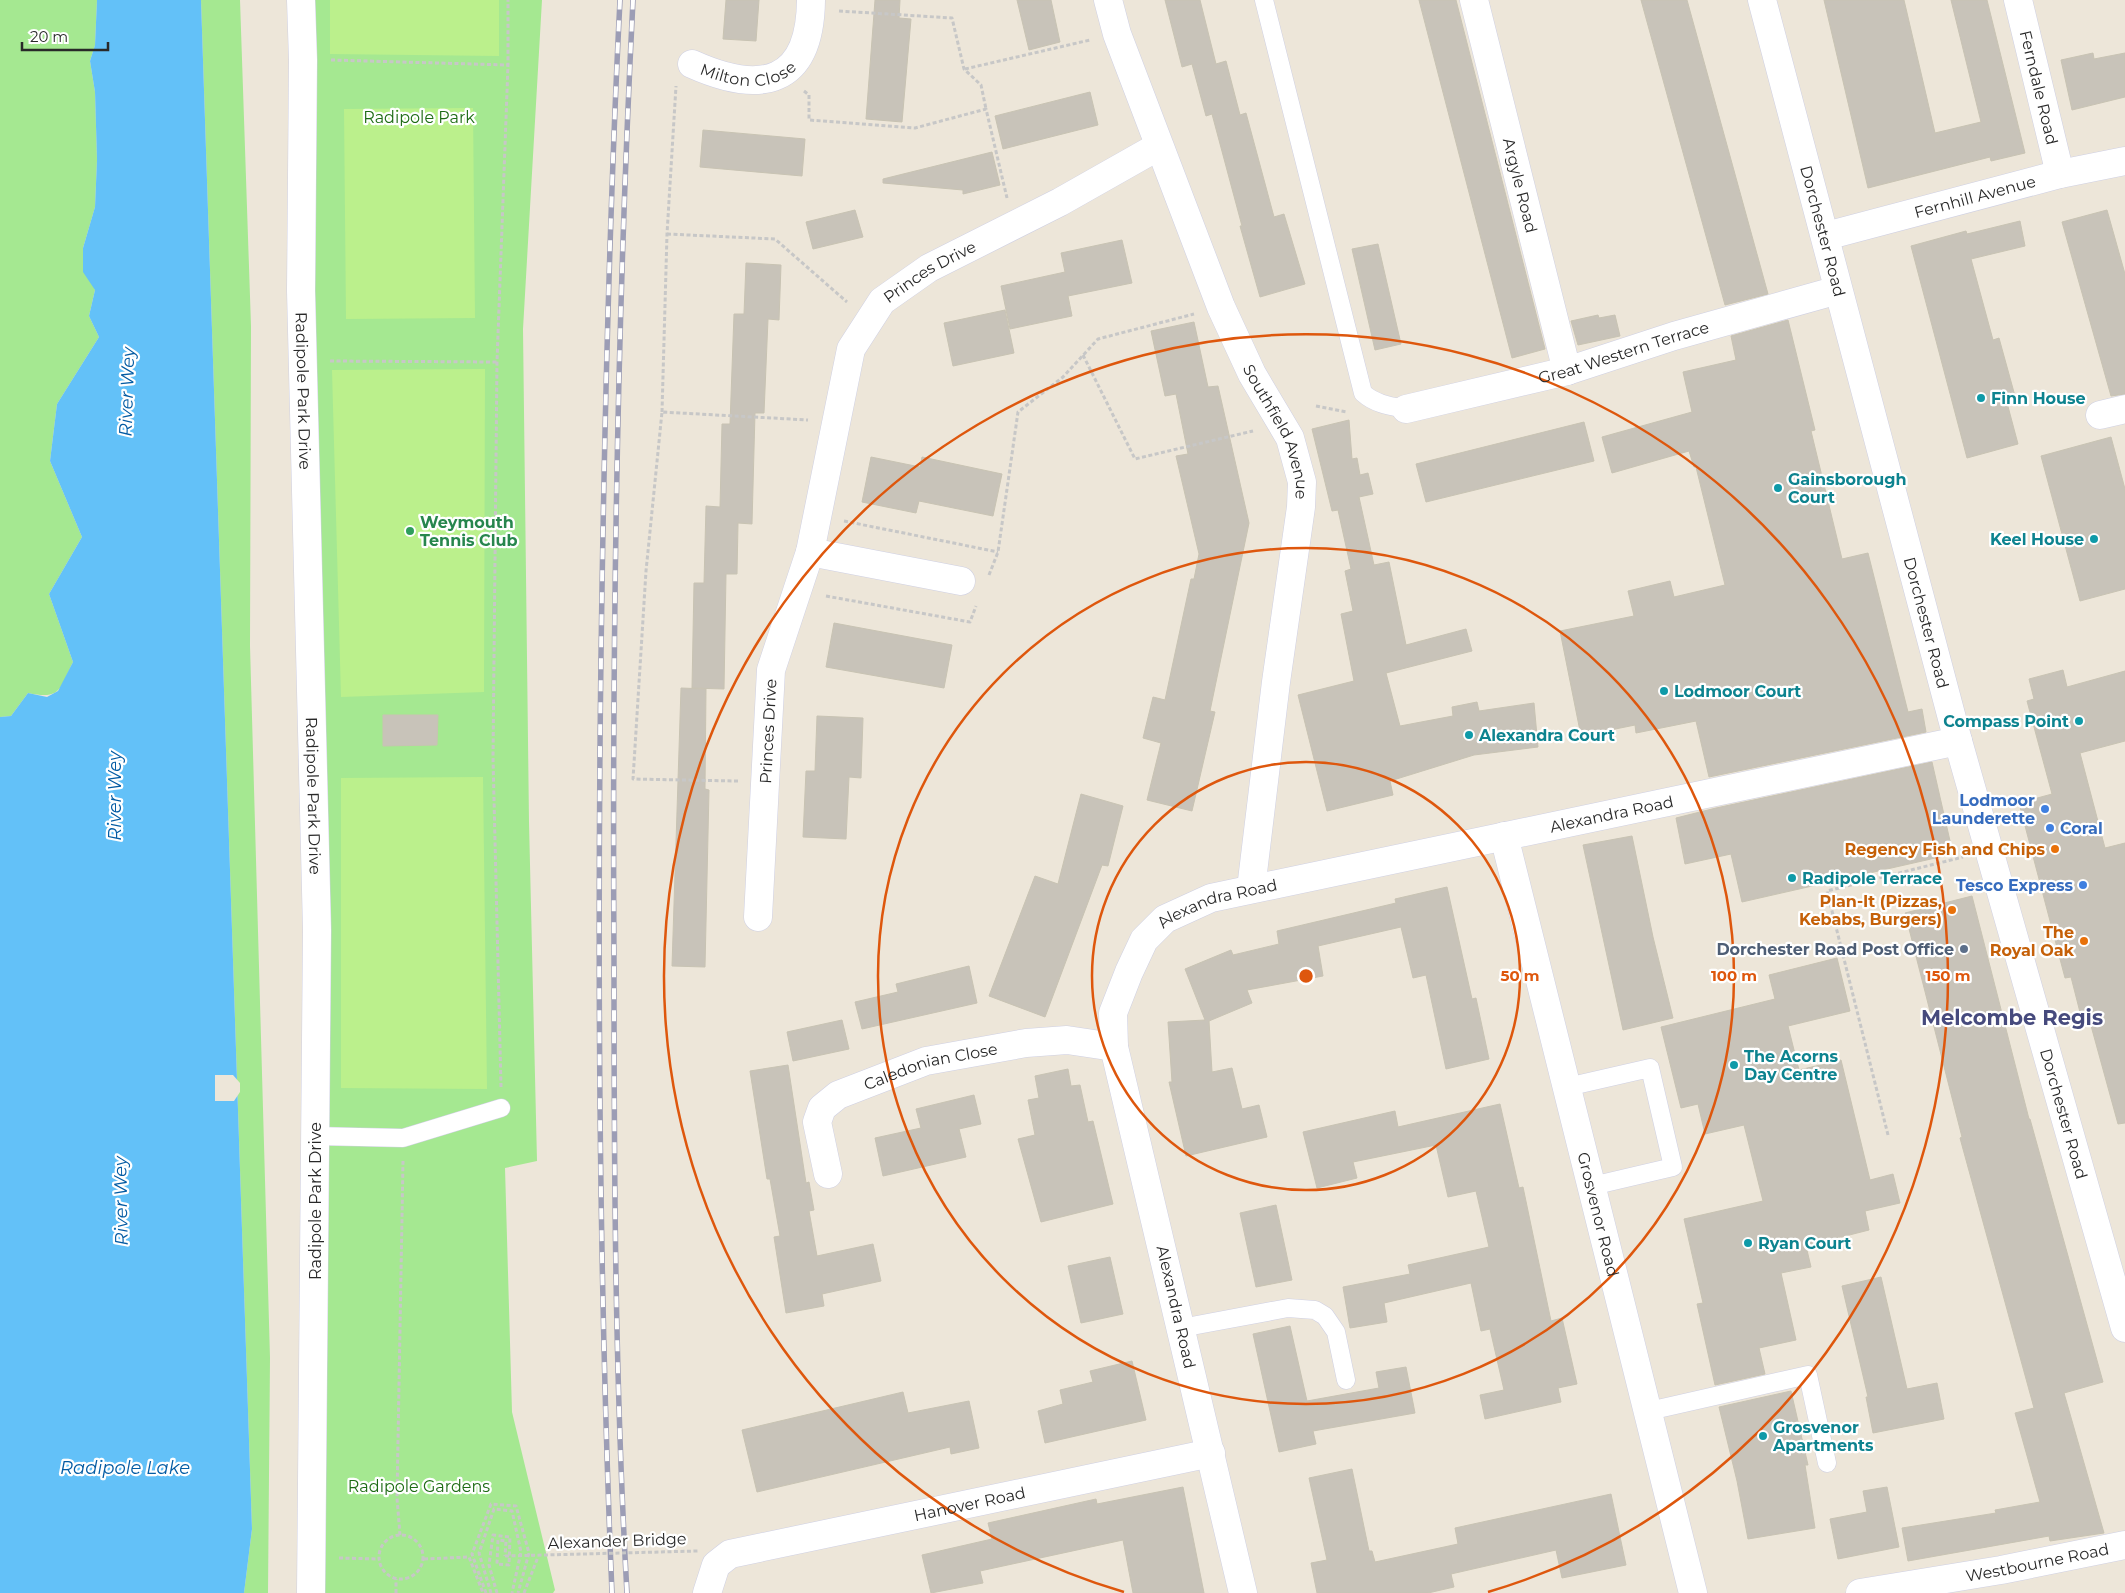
<svg xmlns="http://www.w3.org/2000/svg" width="2125" height="1593" viewBox="0 0 2125 1593" font-family="Montserrat,sans-serif">
<style>
.green{fill:#a5e891}
.pitch{fill:#bbf08c}
.water{fill:#63c1f8}
.pier{fill:#ede6d9}
.building{fill:#c8c3b9;stroke:#c8c3b3}
.lines{fill:none;stroke-linecap:round;stroke-linejoin:round}
.lane-casing{stroke:#cfd0e3;stroke-width:19}
.street-casing{stroke:#cfd0e3;stroke-width:29}
.secondary-casing{stroke:#cfd0e3;stroke-width:29}
.path{stroke:#c7c7c7;stroke-width:3;stroke-dasharray:4 2.5;stroke-linecap:butt}
.lane{stroke:#fff;stroke-width:18}
.street{stroke:#fff;stroke-width:28}
.secondary{stroke:#fff;stroke-width:28}
.rail-casing{stroke:#9c9db5;stroke-width:5.5}
.rail{stroke:#fff;stroke-width:4;stroke-dasharray:11;stroke-linecap:butt}
.path-bridge{stroke:#c7c7c7;stroke-width:3;stroke-dasharray:4 2.5;stroke-linecap:butt}
.ring{fill:none;stroke:#de570d;stroke-width:2.5}
.culture-dot{fill:#0f9aa8;stroke:#fff;stroke-width:2}
.leisure-dot{fill:#2e9e5b;stroke:#fff;stroke-width:2}
.shop-dot{fill:#3f7fe0;stroke:#fff;stroke-width:2}
.food-dot{fill:#e8710a;stroke:#fff;stroke-width:2}
.service-dot{fill:#5c6f8a;stroke:#fff;stroke-width:2}
.labels{text-anchor:middle;dominant-baseline:central;stroke-width:4.5;stroke-linejoin:round;paint-order:stroke}
.street-label{font-size:16px;fill:#292929;stroke:#fff}
.park-label{font-size:16px;fill:#1d6b14;stroke:#fff}
.culture-label{font-size:16px;font-weight:bold;fill:#0d838f;stroke:#fff;text-anchor:start}
.leisure-label{font-size:16px;font-weight:bold;fill:#27864d;stroke:#fff;text-anchor:start}
.shop-label{font-size:16px;font-weight:bold;fill:#366cbe;stroke:#fff;text-anchor:end}
.food-label{font-size:16px;font-weight:bold;fill:#c56008;stroke:#fff;text-anchor:end}
.service-label{font-size:16px;font-weight:bold;fill:#4e5e75;stroke:#fff;text-anchor:end}
.water-label{font-size:18px;font-style:italic;fill:#035ba3;stroke:#fff}
.district-label{font-size:21px;font-weight:bold;fill:#464a7d;stroke:#fff}
.centre{fill:#de570d;stroke:#fff;stroke-width:2.5}
.ring-label{font-size:15px;text-anchor:middle;font-weight:bold;fill:#de570d;stroke:#fff;stroke-width:4.5;stroke-linejoin:round;paint-order:stroke}
</style>
<rect width="100%" height="100%" fill="#ede6d9"/>
<!-- green -->
<g class="green">
<path d="M0 0H97L95 45 90 61 95 92 97 160 95 207 83 248 95 290 89 316 99 337 57 404 50 461 82 537 49 594 73 662C59 689 62 700 28 693L11 716 0 717Z"/>
<polygon points="201,0 240,0 251,326 250,646 270,1358 268,1593 244,1593 252,1529"/>
<polygon points="301,0 542,0 523,329 529,822 537,1161 505,1168 512,1412 555,1590 553,1593 311,1593"/>
</g>
<!-- pitch -->
<g class="pitch">
<polygon points="330,0 499,0 499,56 330,54"/>
<polygon points="473,108 475,318 346,319 344,109"/>
<polygon points="485,369 484,692 341,697 332,370"/>
<polygon points="483,777 487,1089 341,1088 341,778"/>
</g>
<!-- water -->
<polygon class="water" points="97,0 201,0 252,1529 244,1593 0,1593 0,717 11,716 28,693 47,697 58,691 73,662 49,594 82,537 50,461 57,404 99,337 89,316 95,290 83,272 83,248 95,207 97,160 95,92 90,61 95,45"/>
<!-- pier -->
<polygon class="pier" points="215,1075 233,1075 240,1083 240,1092 234,1101 215,1101"/>
<!-- building -->
<g class="building">
<polygon points="726,0 759,0 756,41 723,39"/>
<polygon points="875,0 900,0 899,18 911,19 902,122 866,119"/>
<polygon points="1017,0 1051,0 1060,42 1029,50"/>
<polygon points="1165,0 1200,0 1216,64 1226,61 1240,115 1246,113 1274,217 1284,214 1305,284 1260,297 1240,226 1242,226 1212,114 1206,116 1192,64 1182,67"/>
<polygon points="1419,0 1456,0 1545,349 1512,358"/>
<polygon points="1641,0 1687,0 1768,294 1725,305"/>
<polygon points="1824,0 1904,0 1935,133 1981,122 1951,0 1987,0 2025,153 1991,161 1990,157 1868,188"/>
<polygon points="2093,53 2094,59 2125,53 2125,97 2072,110 2061,60"/>
<polygon points="1090,92 1098,125 1003,149 995,116"/>
<polygon points="703,130 805,139 802,176 700,167"/>
<polygon points="992,152 1000,185 963,194 963,190 883,183 883,179"/>
<polygon points="855,210 863,237 813,249 806,222"/>
<polygon points="2107,210 2125,274 2125,394 2111,396 2062,222"/>
<polygon points="2020,221 2025,246 1971,259 1993,340 1999,338 2015,396 2006,399 2018,444 1967,458 1911,246 1966,231 1967,234"/>
<polygon points="1122,240 1132,283 1068,296 1072,316 1010,329 1001,286 1065,272 1061,253"/>
<polygon points="1378,244 1401,344 1375,350 1352,249"/>
<polygon points="746,263 781,265 779,320 768,319 764,413 755,413 752,524 738,523 737,574 726,574 724,689 692,688 694,583 704,583 706,506 720,507 722,424 730,424 734,314 744,314"/>
<polygon points="1005,310 1014,353 953,366 944,323"/>
<polygon points="1598,315 1599,318 1615,315 1620,336 1578,345 1571,321"/>
<polygon points="1788,320 1815,430 1811,431 1842,559 1868,553 1908,712 1922,709 1926,732 1709,777 1696,721 1636,733 1635,725 1581,736 1560,631 1634,616 1628,591 1670,581 1674,597 1725,585 1696,467 1694,467 1689,451 1612,473 1602,437 1692,412 1683,372 1736,360 1731,336"/>
<polygon points="1194,322 1208,387 1218,386 1249,523 1210,711 1215,712 1192,811 1147,800 1161,743 1143,738 1153,697 1165,700 1191,579 1194,579 1199,554 1176,456 1188,454 1176,394 1165,396 1151,331"/>
<polygon points="1349,420 1352,459 1357,458 1360,475 1368,473 1373,494 1359,497 1374,565 1389,562 1406,645 1466,629 1472,651 1386,673 1400,726 1453,716 1452,707 1477,702 1479,711 1534,703 1538,747 1474,755 1390,781 1393,795 1327,811 1298,695 1354,681 1341,614 1353,611 1345,571 1351,569 1338,510 1332,511 1312,429"/>
<polygon points="1584,422 1594,461 1426,502 1416,464"/>
<polygon points="2111,437 2125,489 2125,589 2080,601 2041,456"/>
<polygon points="871,457 920,467 922,457 1002,474 993,516 919,501 916,513 862,502"/>
<polygon points="834,623 952,645 944,688 826,667"/>
<polygon points="2063,670 2067,687 2125,671 2125,741 2080,753 2105,848 2125,843 2125,1123 2118,1124 2090,1022 2083,1024 2071,977 2065,978 2019,803 2052,794 2027,701 2034,699 2029,679"/>
<polygon points="681,688 706,689 705,789 709,790 705,967 672,966"/>
<polygon points="383,715 438,715 437,745 383,746"/>
<polygon points="817,716 863,718 861,778 849,777 846,839 803,837 806,771 815,771"/>
<polygon points="1932,762 1953,854 1742,902 1731,854 1685,864 1676,818 1716,808"/>
<polygon points="1081,794 1123,806 1108,866 1102,865 1045,1017 989,996 1035,876 1058,884"/>
<polygon points="1632,836 1653,937 1673,1018 1623,1030 1583,845"/>
<polygon points="1447,887 1472,999 1476,998 1489,1059 1446,1069 1426,975 1413,978 1401,927 1318,946 1323,976 1247,990 1252,1003 1209,1021 1212,1072 1232,1068 1242,1109 1259,1105 1267,1137 1186,1156 1169,1082 1172,1082 1168,1022 1205,1020 1185,969 1231,950 1233,955 1279,944 1277,931 1396,903 1395,899"/>
<polygon points="1972,896 2029,1119 2030,1119 2103,1382 2064,1393 2104,1533 2050,1541 2049,1536 1908,1561 1902,1528 1996,1513 1995,1510 2040,1502 2015,1413 2034,1408 1960,1138 1962,1137 1905,913"/>
<polygon points="1837,958 1850,1011 1788,1026 1799,1070 1841,1060 1870,1180 1893,1174 1900,1203 1865,1211 1869,1230 1806,1246 1811,1267 1781,1273 1796,1340 1759,1348 1765,1374 1715,1385 1697,1304 1703,1303 1684,1219 1763,1201 1744,1125 1705,1134 1698,1104 1681,1108 1661,1027 1775,999 1769,975"/>
<polygon points="969,966 977,1003 862,1029 855,1002 898,992 896,984"/>
<polygon points="842,1020 849,1049 793,1061 787,1032"/>
<polygon points="788,1065 806,1183 809,1182 814,1210 809,1211 817,1256 873,1244 881,1281 822,1294 824,1306 786,1313 774,1237 780,1236 770,1179 767,1179 750,1071"/>
<polygon points="1068,1069 1071,1086 1080,1085 1088,1122 1093,1121 1113,1204 1041,1222 1018,1139 1035,1135 1028,1100 1039,1098 1035,1076"/>
<polygon points="974,1095 981,1124 959,1129 966,1157 883,1176 875,1138 921,1128 916,1109"/>
<polygon points="1500,1104 1519,1188 1523,1187 1551,1321 1562,1318 1577,1384 1558,1388 1561,1402 1485,1419 1480,1395 1504,1390 1490,1329 1481,1331 1471,1283 1384,1303 1387,1322 1350,1328 1343,1287 1410,1274 1408,1265 1489,1247 1476,1191 1448,1197 1436,1145 1353,1162 1357,1178 1317,1188 1303,1132 1395,1111 1398,1127"/>
<polygon points="1276,1205 1292,1280 1256,1287 1240,1213"/>
<polygon points="1110,1257 1123,1314 1081,1323 1068,1266"/>
<polygon points="1881,1277 1907,1389 1937,1383 1944,1419 1873,1433 1866,1397 1868,1397 1842,1286"/>
<polygon points="1290,1326 1307,1401 1379,1388 1376,1372 1406,1367 1415,1413 1313,1431 1316,1444 1279,1452 1253,1334"/>
<polygon points="1132,1361 1146,1420 1045,1443 1038,1411 1063,1404 1060,1390 1093,1382 1090,1371"/>
<polygon points="1791,1391 1808,1465 1805,1465 1815,1528 1748,1539 1737,1481 1719,1407"/>
<polygon points="903,1392 908,1413 969,1401 979,1448 951,1454 950,1447 757,1492 742,1430"/>
<polygon points="1352,1469 1369,1551 1372,1551 1375,1562 1458,1544 1455,1528 1611,1494 1626,1565 1562,1578 1556,1550 1451,1574 1454,1587 1428,1593 1317,1593 1311,1563 1327,1560 1309,1478"/>
<polygon points="1183,1487 1204,1593 1133,1593 1123,1540 980,1571 983,1583 931,1593 922,1555 992,1539 988,1523 1096,1499 1097,1504"/>
<polygon points="1887,1487 1899,1547 1838,1559 1830,1519 1867,1512 1863,1491"/>
</g>
<g class="lines">
<!-- lane casing -->
<g class="lane-casing">
<g id="lane">
<path d="M1264 0 1363 393C1375 404 1390 406 1406 409"/>
<polyline points="1567,1087 1650,1068 1673,1167 1592,1186"/>
<polyline points="315,1136 403,1138 501,1108"/>
<polyline points="1181,1328 1288,1308 1315,1310 1325,1316 1336,1332 1346,1380"/>
<polyline points="1649,1411 1808,1375 1827,1463"/>
</g>
</g>
<!-- street casing -->
<g class="street-casing">
<g id="street">
<path id="s1" d="M1108 0 1117 34 1221 307 1252 374 1290 438 1302 482 1301 507 1276 682 1251 889"/>
<path id="s2" d="M1474 0 1567 371"/>
<path id="s3" d="M2018 0 2060 174"/>
<path id="s4" d="M692 64C761 95 810 85 811 0"/>
<path id="s5" d="M1826 236 2060 174 2125 161"/>
<path id="s6" d="M1406 409 1567 371 1674 336 1838 290"/>
<polyline points="2100,415 2125,409"/>
<polyline points="810,552 961,581"/>
<path id="s7" d="M1504 836 1693 1593"/>
<path id="s8" d="M758 917 771 670 810 552 851 349 882 301 929 268 1060 202 1159 146"/>
<path id="s9" d="M828 1174 817 1122 822 1108 838 1095 926 1061 1026 1043 1067 1040 1114 1047"/>
<path id="s10" d="M707 1593 716 1565 730 1554 1211 1453"/>
<path id="s11" d="M1243 1593 1114 1047 1113 1013 1129 972 1144 940 1165 919 1211 898 1958 741"/>
<path id="s12" d="M1860 1593 2001 1570 2125 1545"/>
</g>
</g>
<!-- secondary casing -->
<g class="secondary-casing">
<g id="secondary">
<path id="s13" d="M301 0 303 60 301 291 317 930 311 1593"/>
<path id="s14" d="M1762 0 1958 741 2125 1328"/>
</g>
</g>
<!-- path -->
<g class="path">
<polyline points="839,11 952,18 964,69 981,85 986,109"/>
<polyline points="331,60 508,65"/>
<polyline points="965,69 1090,40"/>
<polyline points="804,91 809,95 809,120 915,128 986,109 1007,198"/>
<polyline points="667,234 775,239 847,302"/>
<polyline points="1083,355 1135,459 1253,431"/>
<polyline points="330,361 497,362"/>
<polyline points="1316,406 1347,412"/>
<polyline points="662,412 667,234 676,86"/>
<polyline points="844,521 998,552"/>
<polyline points="989,575 998,552 1018,412 1063,377 1098,339 1194,314"/>
<polyline points="826,596 970,622 976,606"/>
<polyline points="738,781 633,779 646,571 662,412 808,420"/>
<polyline points="501,1087 493,758 497,362 508,65 508,0"/>
<polyline points="1888,1135 1827,891 1963,857"/>
<polyline points="400,1535 397,1498 403,1161"/>
<circle cx="401" cy="1557" r="22"/>
<polyline points="339,1558 379,1559"/>
<polyline points="424,1559 469,1557 483,1593"/>
<polyline points="396,1593 396,1579"/>
<polyline points="486,1593 472,1554 491,1504 516,1506 529,1553 518,1593"/>
<polyline points="491,1593 479,1553 494,1509 512,1511 521,1552 512,1593"/>
<polyline points="497,1593 489,1565 493,1535 510,1537 509,1565 497,1564 498,1540 506,1541 505,1556"/>
<polyline points="524,1593 538,1557"/>
</g>
<!-- lane -->
<use href="#lane" class="lane"/>
<!-- street -->
<use href="#street" class="street"/>
<!-- secondary -->
<use href="#secondary" class="secondary"/>
<!-- rail casing -->
<g class="rail-casing">
<g id="rail">
<path d="M612 1593C599 1281 597 968 601 656 604 438 609 219 620 0"/>
<path d="M627 1593C615 1383 614 1171 614 961 612 641 617 320 633 0"/>
</g>
</g>
<!-- rail -->
<use href="#rail" class="rail"/>
<!-- path-bridge -->
<polyline class="path-bridge" points="505,1556 698,1551"/>
</g>
<!-- distance rings -->
<g class="ring">
<circle cx="1306" cy="976" r="214"/>
<circle cx="1306" cy="976" r="428"/>
<path d="M1124 1592A642 642 0 1 1 1488 1592"/>
</g>
<!-- markers -->
<g class="culture-dot">
<circle cx="1981" cy="398" r="5"/>
<circle cx="1778" cy="488" r="5"/>
<circle cx="2094" cy="539" r="5"/>
<circle cx="1664" cy="691" r="5"/>
<circle cx="2079" cy="721" r="5"/>
<circle cx="1469" cy="735" r="5"/>
<circle cx="1792" cy="878" r="5"/>
<circle cx="1734" cy="1065" r="5"/>
<circle cx="1748" cy="1243" r="5"/>
<circle cx="1763" cy="1436" r="5"/>
</g>
<circle class="leisure-dot" cx="410" cy="531" r="5"/>
<g class="shop-dot">
<circle cx="2045" cy="809" r="5"/>
<circle cx="2050" cy="828" r="5"/>
<circle cx="2083" cy="885" r="5"/>
</g>
<g class="food-dot">
<circle cx="2055" cy="849" r="5"/>
<circle cx="1952" cy="910" r="5"/>
<circle cx="2084" cy="941" r="5"/>
</g>
<circle class="service-dot" cx="1964" cy="949" r="5"/>
<g class="labels">
<!-- street labels -->
<g class="street-label">
<text stroke="none"><textPath href="#s4" startOffset="59">Milton Close</textPath></text>
<text stroke="none"><textPath href="#s3" startOffset="90">Ferndale Road</textPath></text>
<text stroke="none"><textPath href="#s2" startOffset="191">Argyle Road</textPath></text>
<text stroke="none"><textPath href="#s5" startOffset="154">Fernhill Avenue</textPath></text>
<text stroke="none"><textPath href="#s14" startOffset="239">Dorchester Road</textPath></text>
<text stroke="none"><textPath href="#s8" startOffset="692">Princes Drive</textPath></text>
<text stroke="none"><textPath href="#s6" startOffset="225">Great Western Terrace</textPath></text>
<text stroke="none"><textPath href="#s13" startOffset="391">Radipole Park Drive</textPath></text>
<text stroke="none"><textPath href="#s1" startOffset="465">Southfield Avenue</textPath></text>
<text stroke="none"><textPath href="#s14" startOffset="644">Dorchester Road</textPath></text>
<text stroke="none"><textPath href="#s8" startOffset="186">Princes Drive</textPath></text>
<text stroke="none"><textPath href="#s13" startOffset="796">Radipole Park Drive</textPath></text>
<text stroke="none"><textPath href="#s11" startOffset="1164">Alexandra Road</textPath></text>
<text stroke="none"><textPath href="#s11" startOffset="759">Alexandra Road</textPath></text>
<text stroke="none"><textPath href="#s9" startOffset="186">Caledonian Close</textPath></text>
<text stroke="none"><textPath href="#s14" startOffset="1154">Dorchester Road</textPath></text>
<text transform="translate(315 1201) rotate(-90)">Radipole Park Drive</text>
<text stroke="none"><textPath href="#s7" startOffset="390">Grosvenor Road</textPath></text>
<text transform="translate(1176 1307) rotate(77)">Alexandra Road</text>
<text stroke="none"><textPath href="#s10" startOffset="292">Hanover Road</textPath></text>
<text transform="translate(617 1541) rotate(-2)">Alexander Bridge</text>
<text stroke="none"><textPath href="#s12" startOffset="180">Westbourne Road</textPath></text>
</g>
<!-- park labels -->
<g class="park-label">
<text x="419" y="117">Radipole Park</text>
<text x="419" y="1486">Radipole Gardens</text>
</g>
<!-- culture labels -->
<g class="culture-label">
<text x="1991" y="398">Finn House</text>
<text x="1788" y="479">Gainsborough<tspan x="1788" dy="18">Court</tspan></text>
<text x="2084" y="539" text-anchor="end">Keel House</text>
<text x="1674" y="691">Lodmoor Court</text>
<text x="2069" y="721" text-anchor="end">Compass Point</text>
<text x="1479" y="735">Alexandra Court</text>
<text x="1802" y="878">Radipole Terrace</text>
<text x="1744" y="1056">The Acorns<tspan x="1744" dy="18">Day Centre</tspan></text>
<text x="1758" y="1243">Ryan Court</text>
<text x="1773" y="1427">Grosvenor<tspan x="1773" dy="18">Apartments</tspan></text>
</g>
<!-- leisure labels -->
<g class="leisure-label">
<text x="420" y="522">Weymouth<tspan x="420" dy="18">Tennis Club</tspan></text>
</g>
<!-- shop labels -->
<g class="shop-label">
<text x="2035" y="800">Lodmoor<tspan x="2035" dy="18">Launderette</tspan></text>
<text x="2060" y="828" text-anchor="start">Coral</text>
<text x="2073" y="885">Tesco Express</text>
</g>
<!-- food labels -->
<g class="food-label">
<text x="2045" y="849">Regency Fish and Chips</text>
<text x="1942" y="901">Plan-It (Pizzas,<tspan x="1942" dy="18">Kebabs, Burgers)</tspan></text>
<text x="2074" y="932">The<tspan x="2074" dy="18">Royal Oak</tspan></text>
</g>
<!-- service labels -->
<g class="service-label">
<text x="1954" y="949">Dorchester Road Post Office</text>
</g>
<!-- water labels -->
<g class="water-label">
<text transform="translate(127 392) rotate(-88)">River Wey</text>
<text transform="translate(115 796) rotate(-90)">River Wey</text>
<text transform="translate(121 1201) rotate(-91)">River Wey</text>
<text x="125" y="1468">Radipole Lake</text>
</g>
<!-- district labels -->
<g class="district-label">
<text x="2012" y="1017">Melcombe Regis</text>
</g>
</g>
<circle cx="1306" cy="976" r="8" class="centre"/>
<g class="ring-label">
<text x="1520" y="981">50 m</text>
<text x="1734" y="981">100 m</text>
<text x="1948" y="981">150 m</text>
</g>
<!-- scale -->
<path d="M22 42v8h86v-8" fill="none" stroke="#292929" stroke-width="2.5"/>
<text x="30" y="42" font-size="15" fill="#292929" stroke="#ffffff" stroke-width="4" paint-order="stroke">20 m</text>
</svg>
